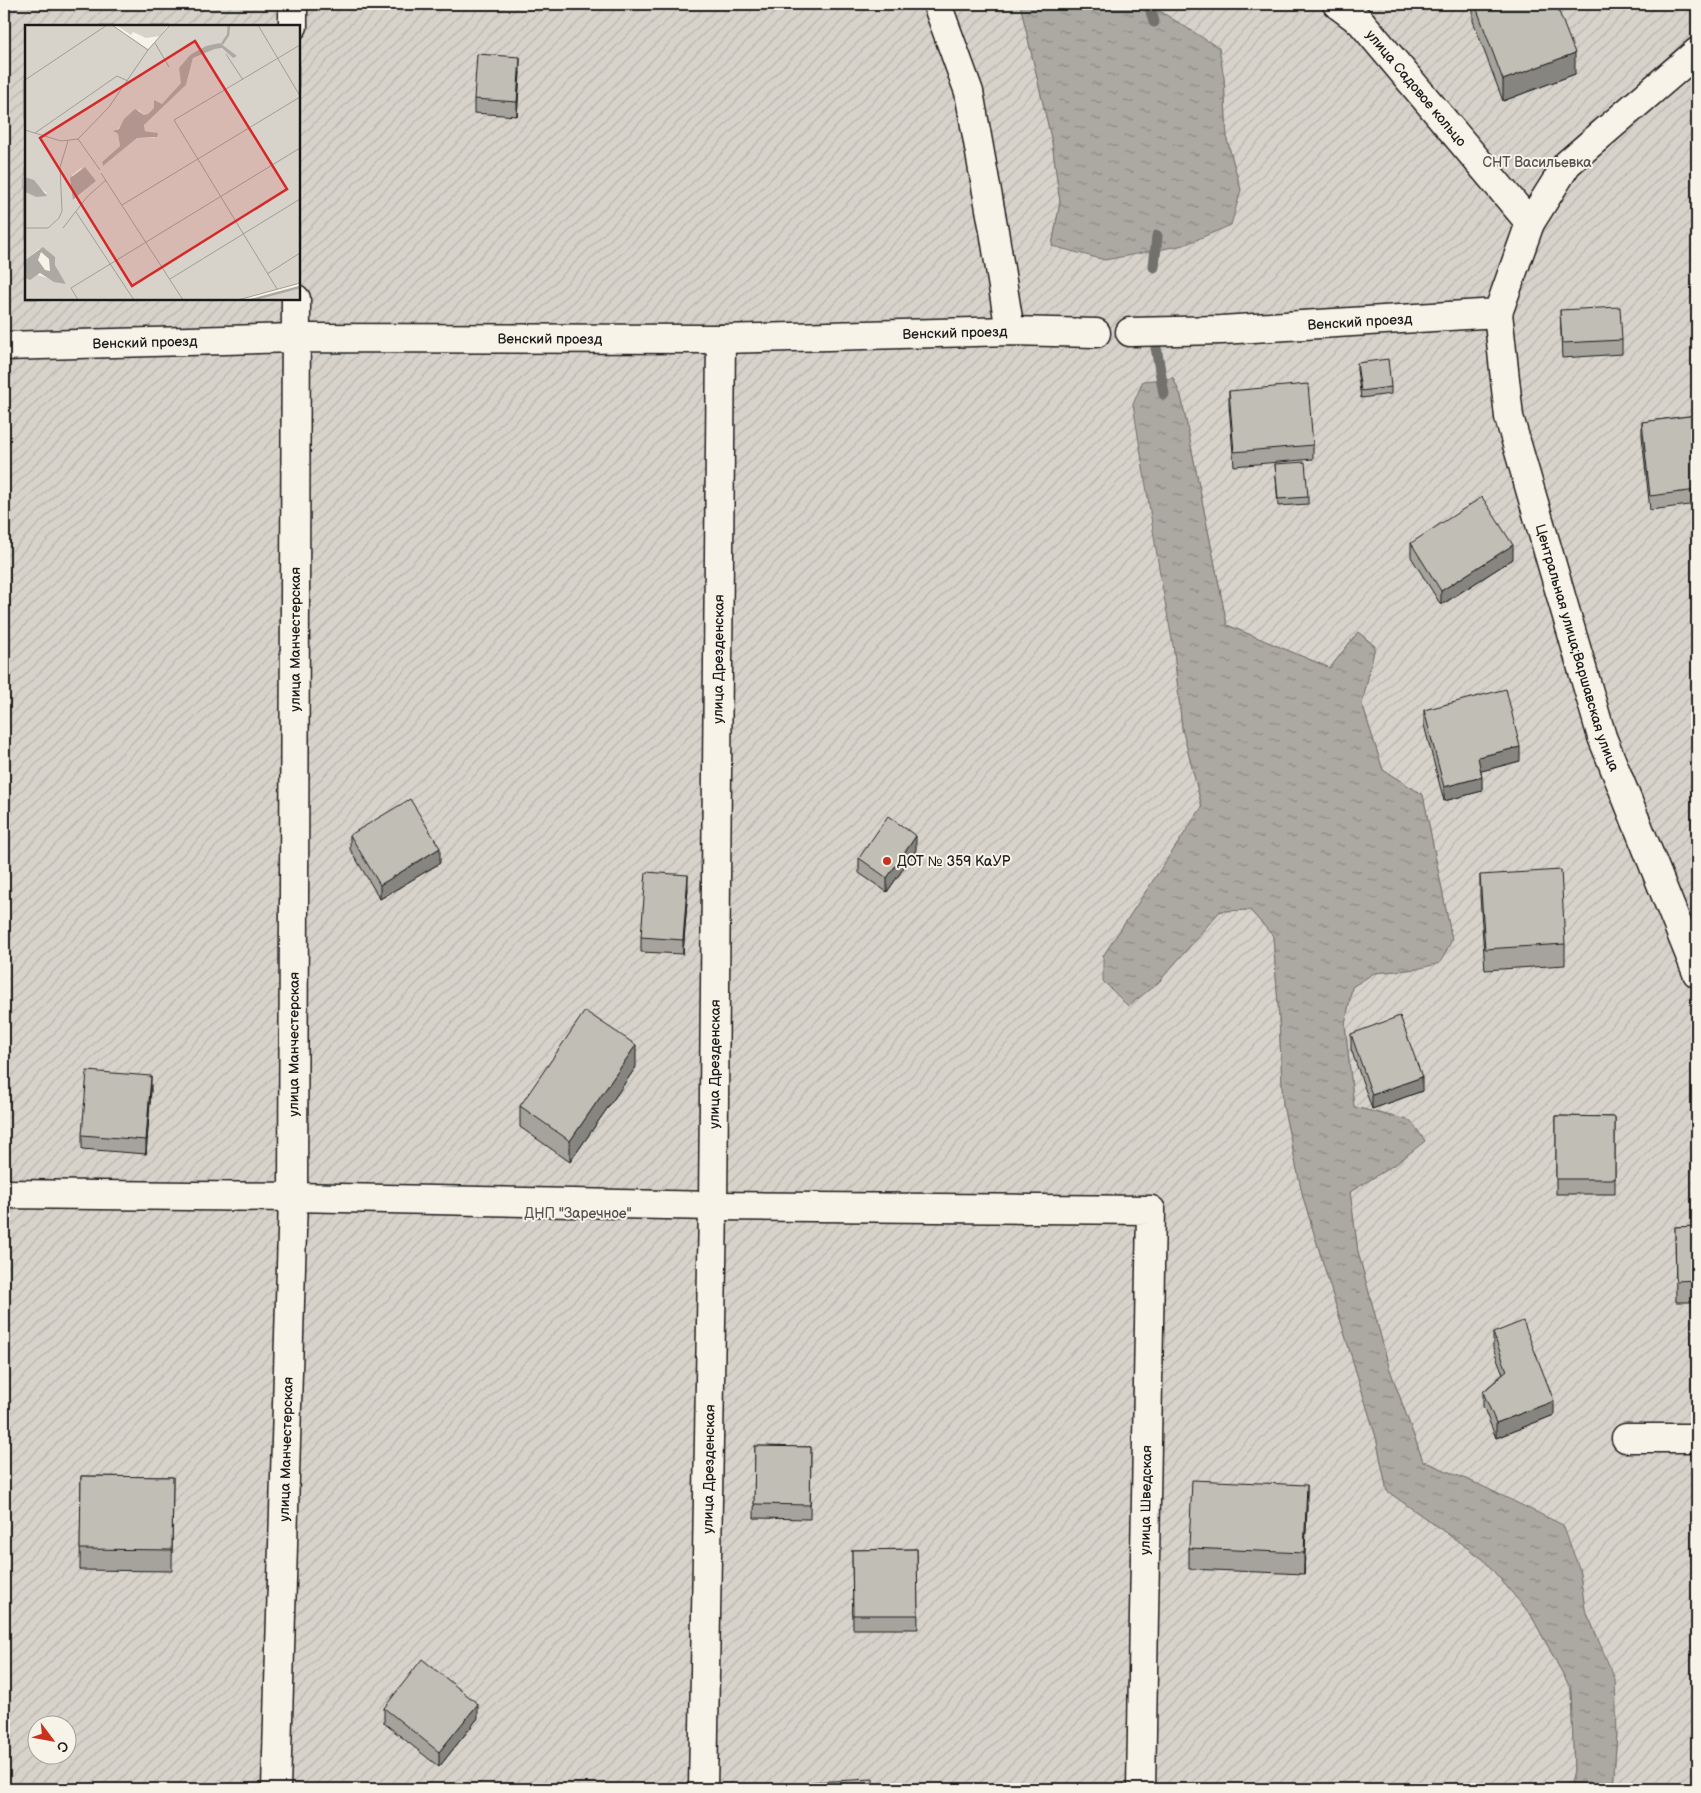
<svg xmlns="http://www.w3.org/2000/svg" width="1701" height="1793" viewBox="0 0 1701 1793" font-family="'Balsamiq Sans',sans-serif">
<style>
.garden{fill:url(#garden-furrows);stroke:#7a7874;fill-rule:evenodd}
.water{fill:url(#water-ripples);stroke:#72716c}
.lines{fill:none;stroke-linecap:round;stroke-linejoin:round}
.stream{stroke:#72716c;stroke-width:11}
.minor-casing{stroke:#1c1c1c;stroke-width:31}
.minor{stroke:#f7f3e8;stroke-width:28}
.wall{fill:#a5a39c;stroke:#1c1c1c}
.shaded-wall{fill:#86857f;stroke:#1c1c1c}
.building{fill:#c0beb5;stroke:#1c1c1c}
.poi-dot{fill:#c8321e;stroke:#f7f3e8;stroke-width:2}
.labels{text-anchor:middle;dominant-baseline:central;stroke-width:4;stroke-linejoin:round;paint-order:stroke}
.street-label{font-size:14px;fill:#1c1c1c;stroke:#f7f3e8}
.park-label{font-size:14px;fill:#545351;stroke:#f7f3e8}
.poi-label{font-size:14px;fill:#1c1c1c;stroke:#f7f3e8;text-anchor:start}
.inset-river{fill:none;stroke:#aca9a2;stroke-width:2.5}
.inset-road{fill:none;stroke:#9f9d96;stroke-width:1}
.view{fill:#d62828;fill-opacity:0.15;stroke:#d62828;stroke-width:2.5}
.inset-edge{fill:none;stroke:#1c1c1c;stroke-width:2.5}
</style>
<defs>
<pattern id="garden-furrows" width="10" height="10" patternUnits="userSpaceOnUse" patternTransform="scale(1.25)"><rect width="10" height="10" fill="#d7d3cb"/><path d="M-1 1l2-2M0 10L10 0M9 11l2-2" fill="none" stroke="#b8b5ae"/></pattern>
<pattern id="water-ripples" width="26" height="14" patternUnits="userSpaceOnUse" patternTransform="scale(1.25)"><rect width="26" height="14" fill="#aca9a2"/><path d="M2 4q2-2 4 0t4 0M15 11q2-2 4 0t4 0" fill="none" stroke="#8b8983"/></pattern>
</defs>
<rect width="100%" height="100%" fill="#f7f3e8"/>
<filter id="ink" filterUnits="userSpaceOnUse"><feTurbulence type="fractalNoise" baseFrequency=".02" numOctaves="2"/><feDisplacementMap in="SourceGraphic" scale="10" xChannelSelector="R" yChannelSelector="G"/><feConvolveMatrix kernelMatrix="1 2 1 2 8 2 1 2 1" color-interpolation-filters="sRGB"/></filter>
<g filter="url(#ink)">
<!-- garden -->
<path class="garden" d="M4 4H1020L1052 142 1060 202 1052 246 1241 190 1227 140 1224 78 1160 11 1134 4H1697V1789H1613L1617 1733 1597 1636 1585 1609 1579 1568 1480 1485 1423 1461 1389 1367 1358 1252 1350 1192 1397 1163 1425 1141 1411 1121 1354 1107 1345 1025 1352 987 1374 973 1417 969 1452 940 1423 795 1383 770 1362 704 1375 646 1358 632 1330 668 1227 625 1181 396 1173 378 1174 651 1182 728 1202 807 1103 956 1158 983 1220 911 1250 910 1273 936 1279 1017 1283 1105 1303 1197 1376 1437 1387 1491 1483 1559 1531 1615 1571 1689 1574 1770 1570 1789H4ZM26 26H299V299H26ZM38 1726H68V1756H38Z"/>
<!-- water -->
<g class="water">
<polygon points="1020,4 1134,4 1160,11 1219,48 1224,78 1227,140 1241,190 1231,225 1184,245 1105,260 1052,246 1060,202 1052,142"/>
<polygon points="1173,378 1181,396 1227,625 1330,668 1358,632 1375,647 1362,704 1383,770 1423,795 1452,940 1440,963 1417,969 1374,973 1352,987 1345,1025 1354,1107 1411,1121 1425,1141 1397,1163 1350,1192 1358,1252 1389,1367 1423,1461 1480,1485 1563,1525 1579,1568 1585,1609 1615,1679 1617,1733 1613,1789 1570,1789 1574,1770 1571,1689 1531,1615 1483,1559 1387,1491 1376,1437 1303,1197 1283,1105 1279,1017 1273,936 1250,910 1220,911 1158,983 1128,1006 1103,981 1103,956 1202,807 1182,728 1174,651 1160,574 1133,404 1143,381"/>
</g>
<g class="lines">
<!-- stream -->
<g class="stream">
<polyline points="1149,4 1154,22"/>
<polyline points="1154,267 1157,236"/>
<polyline points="1156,347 1164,394"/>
</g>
<!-- minor casing -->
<g class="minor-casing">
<g id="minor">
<polyline points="293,4 293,26"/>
<polyline points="937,4 969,92 994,231 1010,331"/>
<path id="s1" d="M1337 4 1361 22 1530 223"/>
<path id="s2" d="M1697 52 1567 164 1530 223 1498 313 1509 417 1602 737 1697 973"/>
<path id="s3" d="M1130 332 1221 330 1498 313"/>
<path id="s4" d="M4 346 296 338 721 339 1010 331 1096 333"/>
<polyline points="4,1194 293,1197 713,1206 1151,1210 1141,1789"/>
<polyline points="1626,1438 1697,1438"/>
<path id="s5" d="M276 1789 293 1197 296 299"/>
<path id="s6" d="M703 1789 713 1206 721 339"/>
</g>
</g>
<!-- minor -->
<use href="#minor" class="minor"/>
</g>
<!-- wall -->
<g class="wall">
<polygon points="357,4 410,4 410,8 357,6"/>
<polygon points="1473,4 1556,4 1575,74 1503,101 1473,21"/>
<polygon points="520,72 517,116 474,113 474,99"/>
<polygon points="1560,310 1622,340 1622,354 1562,358"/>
<polygon points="1697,318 1697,352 1695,352 1695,338"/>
<polygon points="1357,363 1391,387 1391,394 1361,398 1357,370"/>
<polygon points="1229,391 1313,445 1313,459 1234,466 1229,405"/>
<polygon points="1697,415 1697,504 1650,510 1642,436 1642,422"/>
<polygon points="1275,464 1308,497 1308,504 1278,506"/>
<polygon points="1411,543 1513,559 1441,605 1411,557"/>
<polygon points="1695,575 1697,575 1697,610 1696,610"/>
<polygon points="1424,710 1520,761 1481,771 1482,791 1444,801 1424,725"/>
<polygon points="350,835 440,863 380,899 350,849"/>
<polygon points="916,850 887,892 859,873 859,858"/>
<polygon points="1480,875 1565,944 1565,965 1485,970 1480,896"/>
<polygon points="688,889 683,954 641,952 641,937"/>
<polygon points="1351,1034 1422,1091 1372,1109 1351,1049"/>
<polygon points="636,1067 570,1162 520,1127 520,1106"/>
<polygon points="151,1090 146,1154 82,1149 82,1135"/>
<polygon points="1556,1116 1615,1117 1615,1194 1556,1194"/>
<polygon points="1697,1226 1697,1302 1676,1302 1675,1227"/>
<polygon points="1493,1333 1554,1415 1496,1438 1483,1406 1483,1392 1503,1374 1493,1348"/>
<polygon points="755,1446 811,1447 810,1519 754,1518"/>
<polygon points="81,1476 173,1477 172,1571 80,1570"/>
<polygon points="1307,1506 1304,1574 1189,1569 1189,1548"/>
<polygon points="917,1549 918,1629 853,1629 852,1550"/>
<polygon points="384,1708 478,1718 439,1767 384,1723"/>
</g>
<!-- shaded-wall -->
<g class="shaded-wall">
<polygon points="1575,53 1575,74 1503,101 1503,80"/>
<polygon points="520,57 520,72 517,116 517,102"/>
<polygon points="1513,545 1513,559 1441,605 1441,591"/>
<polygon points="1520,747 1520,761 1478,772 1478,757"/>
<polygon points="1482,777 1482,791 1444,801 1444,787"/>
<polygon points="916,836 916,850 887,892 887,878"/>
<polygon points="440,848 440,863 380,899 380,885"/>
<polygon points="688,875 688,889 683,954 683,940"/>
<polygon points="636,1045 636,1067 570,1162 570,1141"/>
<polygon points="151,1076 151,1090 146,1154 146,1140"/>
<polygon points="1422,1077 1422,1091 1372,1109 1372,1095"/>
<polygon points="1554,1401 1554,1415 1496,1438 1496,1423"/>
<polygon points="1307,1485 1307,1506 1304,1574 1304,1553"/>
<polygon points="478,1704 478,1718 439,1767 439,1752"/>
</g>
<!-- building -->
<g class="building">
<polygon points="1475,4 1556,4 1575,53 1503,80"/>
<polygon points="477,54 520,57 517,102 474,99"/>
<polygon points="1620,307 1622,340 1562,343 1560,310"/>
<polygon points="1697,318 1697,338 1695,338"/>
<polygon points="1388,359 1391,387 1361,391 1357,363"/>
<polygon points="1308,384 1313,445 1234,452 1229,391"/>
<polygon points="1697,415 1697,490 1650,496 1642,422"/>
<polygon points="1305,462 1308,497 1278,499 1275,464"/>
<polygon points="1482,497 1513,545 1441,591 1411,543"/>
<polygon points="1695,575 1697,575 1697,603 1696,603"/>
<polygon points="1506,689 1520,747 1478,757 1482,777 1444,787 1424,710"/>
<polygon points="410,799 440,848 380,885 350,835"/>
<polygon points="888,816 916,836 887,878 859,858"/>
<polygon points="1561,870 1565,944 1485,949 1480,875"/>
<polygon points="646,872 688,875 683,940 641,937"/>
<polygon points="585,1011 636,1045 570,1141 520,1106"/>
<polygon points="1400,1016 1422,1077 1372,1095 1351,1034"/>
<polygon points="87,1071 151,1076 146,1140 82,1135"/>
<polygon points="1556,1116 1615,1117 1615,1179 1556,1179"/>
<polygon points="1697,1226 1697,1280 1676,1281 1675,1227"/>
<polygon points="1523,1321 1554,1401 1496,1423 1483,1392 1507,1371 1493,1333"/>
<polygon points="755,1446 811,1447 810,1505 754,1504"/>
<polygon points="81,1476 173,1477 172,1550 80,1549"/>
<polygon points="1192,1480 1307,1485 1304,1553 1189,1548"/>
<polygon points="917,1549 918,1615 853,1615 852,1550"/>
<polygon points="422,1659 478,1704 439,1752 384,1708"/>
<polygon points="873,1779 873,1789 812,1789 812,1782"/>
</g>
</g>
<!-- markers -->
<circle class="poi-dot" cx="887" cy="861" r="5"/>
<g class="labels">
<!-- street labels -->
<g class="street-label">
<text stroke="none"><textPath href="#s1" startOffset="116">улица Садовое кольцо</textPath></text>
<text stroke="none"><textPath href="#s3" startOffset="230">Венский проезд</textPath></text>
<text stroke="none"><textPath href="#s4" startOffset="951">Венский проезд</textPath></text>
<text stroke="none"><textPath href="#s4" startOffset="546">Венский проезд</textPath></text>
<text stroke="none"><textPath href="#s4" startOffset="141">Венский проезд</textPath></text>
<text stroke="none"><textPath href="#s5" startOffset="1150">улица Манчестерская</textPath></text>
<text stroke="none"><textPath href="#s2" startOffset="682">Центральная улица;Варшавская улица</textPath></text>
<text stroke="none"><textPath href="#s6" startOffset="1130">улица Дрезденская</textPath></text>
<text stroke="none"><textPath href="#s5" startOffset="745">улица Манчестерская</textPath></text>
<text stroke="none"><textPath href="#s6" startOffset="725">улица Дрезденская</textPath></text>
<text stroke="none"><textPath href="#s5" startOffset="340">улица Манчестерская</textPath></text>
<text stroke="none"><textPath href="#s6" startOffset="320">улица Дрезденская</textPath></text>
<text transform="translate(1146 1500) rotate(-89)">улица Шведская</text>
</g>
<!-- park labels -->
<g class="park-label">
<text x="1537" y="162">СНТ Васильевка</text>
<text x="578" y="1213">ДНП "Заречное"</text>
</g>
<!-- poi labels -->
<g class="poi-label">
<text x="897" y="861">ДОТ № 359 КаУР</text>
</g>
</g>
<!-- overview -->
<g transform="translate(25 25)">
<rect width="275" height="275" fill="#f7f3e8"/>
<path d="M91 0H143L135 11 121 13 108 7 106 10ZM275 263V275H222L257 267Z" fill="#d7d3cb"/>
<path d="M0 0H87L123 24 145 0H275V258L213 275H0V253H8L10 249 41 259 21 224H14L0 235V167L11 172 22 168 0 152ZM195 18 211 31 208 33 197 23 190 24 168 33 161 60 119 100 120 106 129 107 130 113H112L78 141 77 137 95 121 93 109 89 107 114 85 119 90 123 89 130 83 129 76 137 79 142 75 156 58 157 39ZM56 143 71 156 49 175 47 150Z" fill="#d7d3cb" fill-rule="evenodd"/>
<path d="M195 18 212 31 208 33 197 23 190 24 168 33 161 60 119 100 120 106 133 108 132 112 112 113 78 141 77 137 95 121 93 109 88 106 94 104 99 94 110 84 119 90 123 89 129 83V75L137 79 156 58 154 43 165 30 181 21ZM60 142 71 156 48 175 45 153ZM0 152 9 155 22 171 11 172 0 167ZM18 222 30 232V240L41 259 29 257 15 248 5 255 0 253V235ZM16 227 24 234 25 246 20 245 13 235Z" fill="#aca9a2" fill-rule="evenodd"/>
<path class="inset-river" d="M197 19 203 10 204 0M226 275 275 262"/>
<path class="inset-road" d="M87 0 123 25M233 0 275 71M130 18 144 42M201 29 218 55M0 55 82 0M0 105 36 116 53 114 84 82 123 25 145 0M10 108 92 51 103 56M53 114 75 145M76 148 158 275M97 180 275 72M51 187 109 275M0 203H23L34 193 37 186 35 142 43 116M38 203 62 172 81 155M242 249 275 228M145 254 275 174M252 264 149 95 275 20M53 275 46 263 275 123M213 275 275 258"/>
<path class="view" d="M170 16 262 164 107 261 15 113Z"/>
<rect width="275" height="275" class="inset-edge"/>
</g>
<!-- margin -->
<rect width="1701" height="1793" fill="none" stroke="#f7f3e8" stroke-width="20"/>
<rect x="10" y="10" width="1681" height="1773" fill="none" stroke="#1c1c1c" stroke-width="2" filter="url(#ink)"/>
<!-- north arrow -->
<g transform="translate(52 1740) rotate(122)"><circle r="24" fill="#f7f3e8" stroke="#9f9d96"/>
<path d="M0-4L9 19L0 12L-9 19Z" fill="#c8321e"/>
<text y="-8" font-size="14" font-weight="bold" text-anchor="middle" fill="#1c1c1c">С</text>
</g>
</svg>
